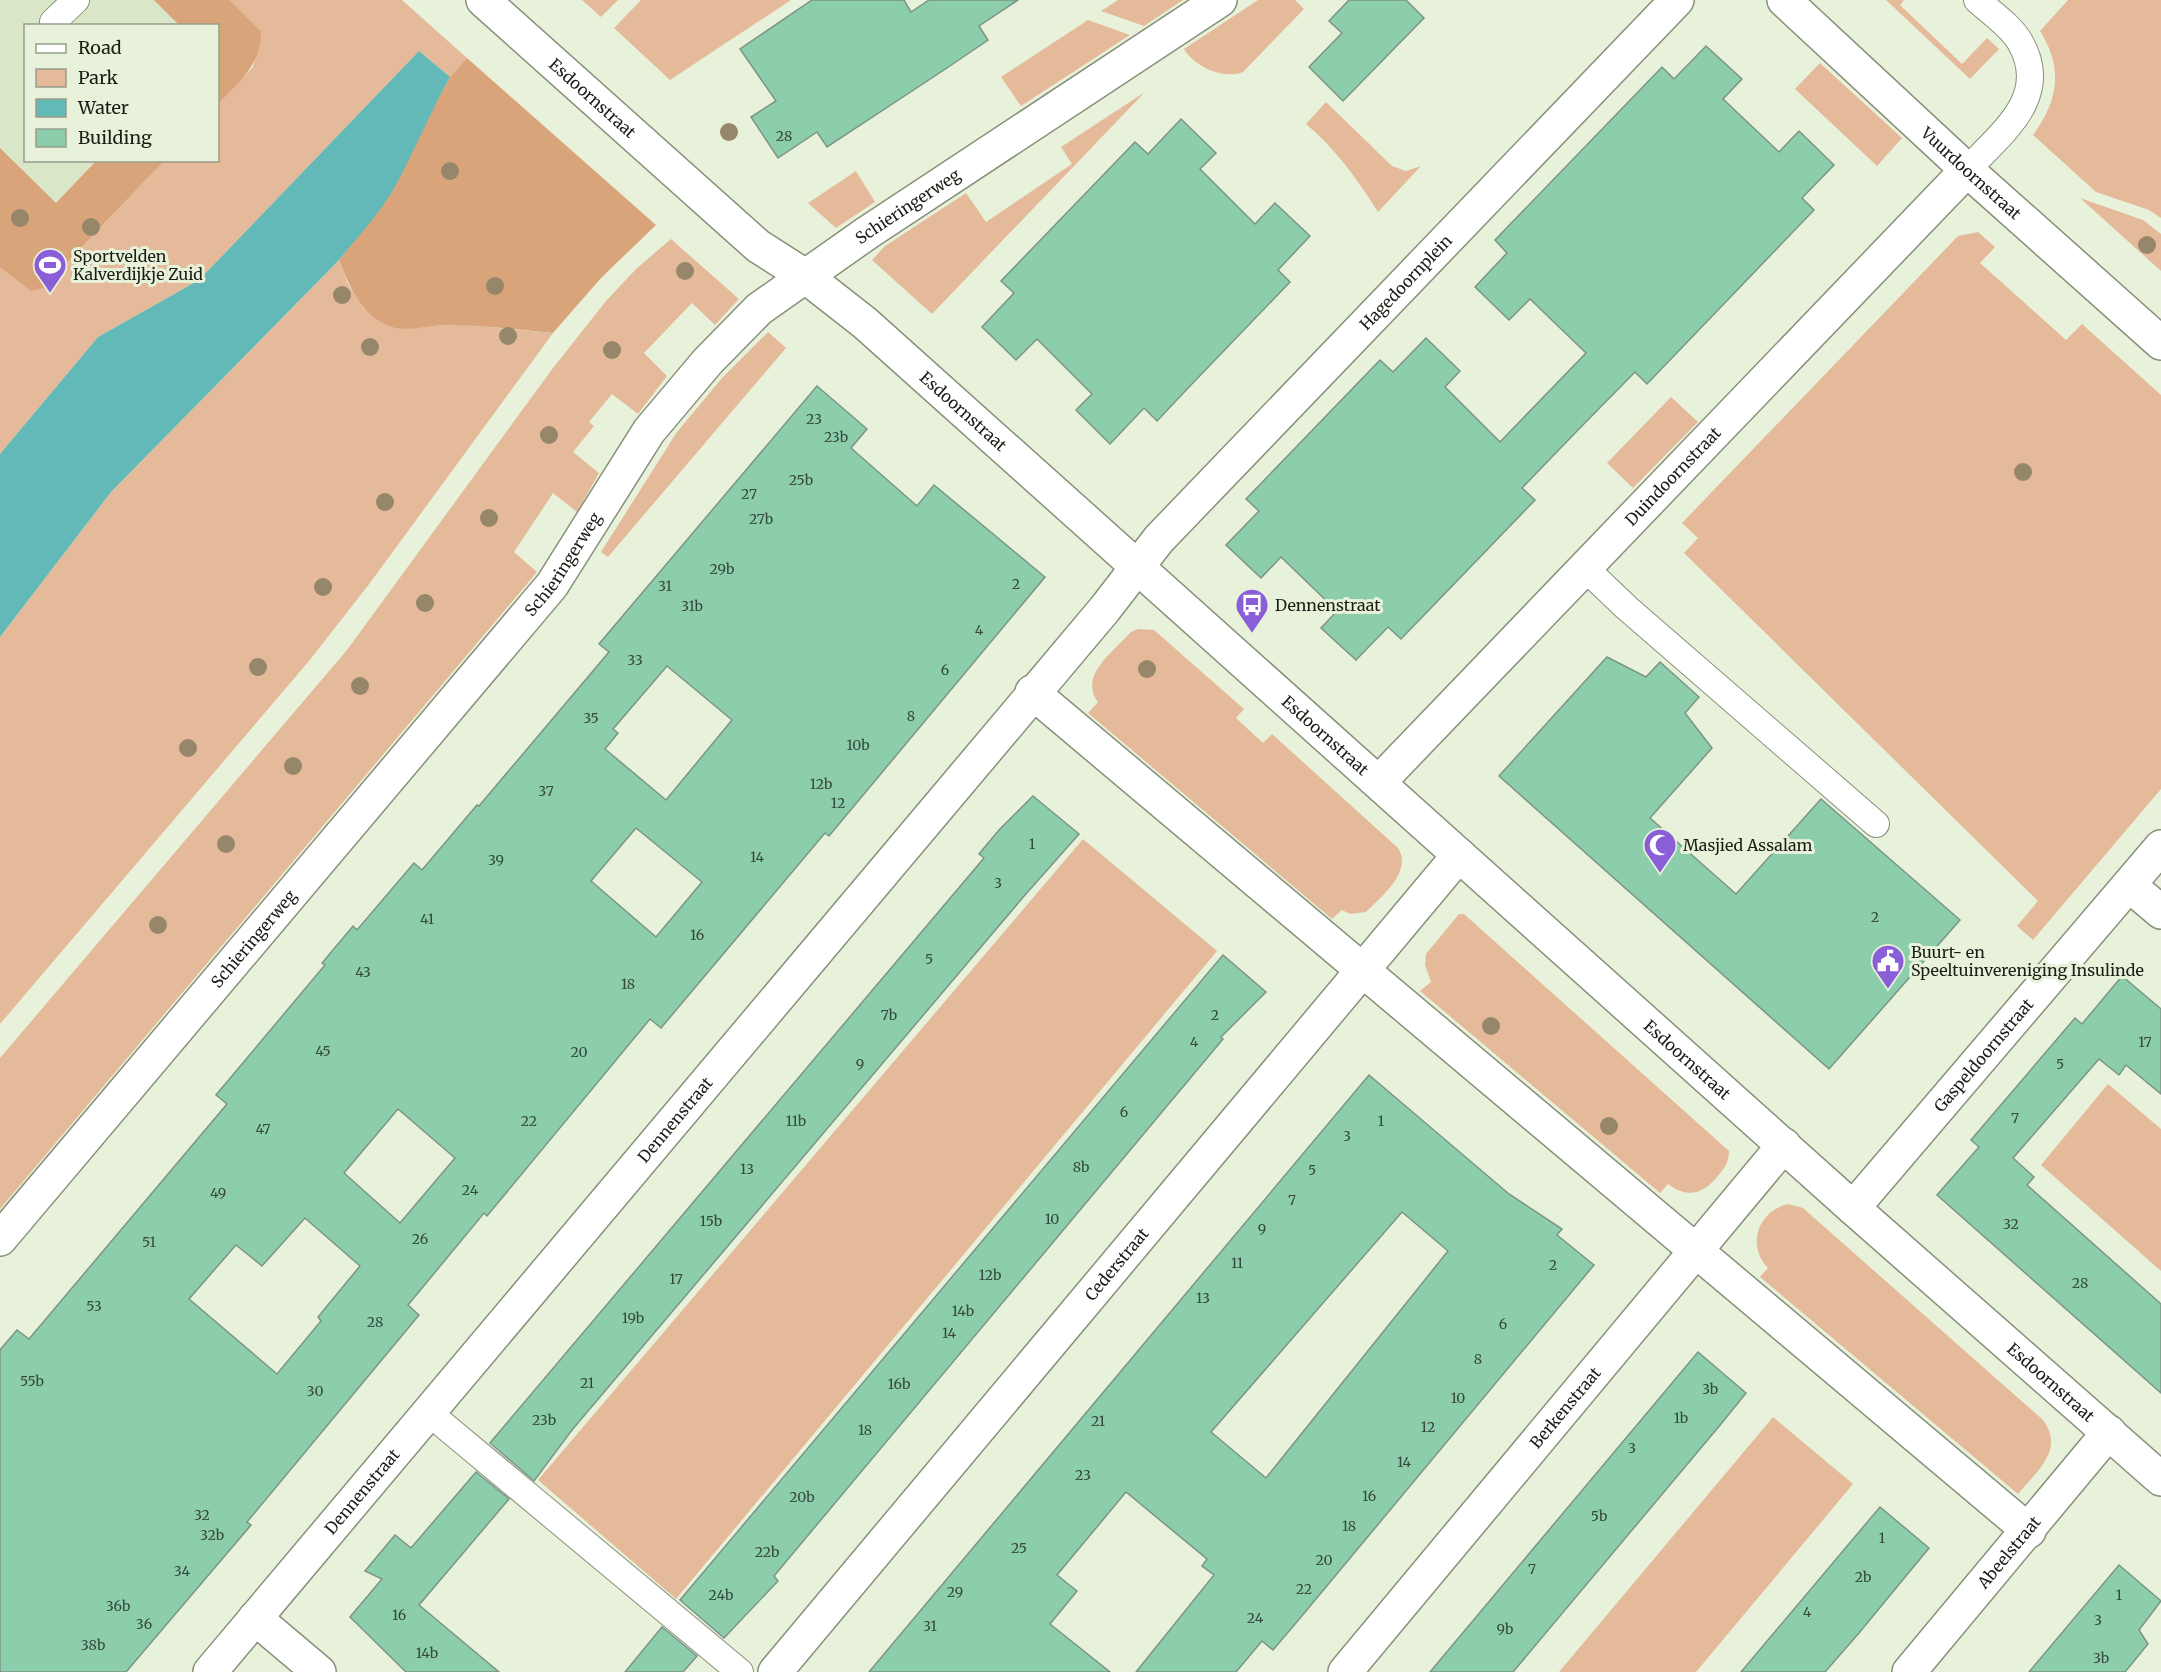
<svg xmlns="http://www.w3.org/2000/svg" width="2161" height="1672" viewBox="0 0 2161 1672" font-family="Merriweather,serif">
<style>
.built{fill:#d9e7c8}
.green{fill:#e5ba9a}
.forest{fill:#daa47b}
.water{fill:#62b9b8}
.building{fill:#8cceab;stroke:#7c9487;stroke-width:1.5;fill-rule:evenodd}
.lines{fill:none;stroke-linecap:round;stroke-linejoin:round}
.service-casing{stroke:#87907a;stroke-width:28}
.minor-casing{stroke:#87907a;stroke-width:36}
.service{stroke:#fff;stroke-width:26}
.minor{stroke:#fff;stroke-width:33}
.tree{fill:#96866a}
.labels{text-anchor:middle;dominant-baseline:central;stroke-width:6;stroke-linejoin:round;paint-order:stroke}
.number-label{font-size:14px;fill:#36493a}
.street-label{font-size:16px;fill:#1a1d15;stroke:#e8f2da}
.poi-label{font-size:16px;fill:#1a1d15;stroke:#e8f2da;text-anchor:start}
</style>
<rect width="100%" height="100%" fill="#e8f2da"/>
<!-- built -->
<polygon class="built" points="0,0 165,0 191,25 26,26 26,160 140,161 55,245 0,189"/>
<!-- green -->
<g class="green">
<polygon points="230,0 402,0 467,58 450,77 419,51 199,280 98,337 0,454 0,189 70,260 164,161 218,160 218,104 253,67 261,31"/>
<polygon points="582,0 618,0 601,17"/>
<polygon points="641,0 791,0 670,80 614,28"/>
<polygon points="1118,0 1183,0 1144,26 1101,11"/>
<path d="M1258 0H1295L1304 9 1243 72C1223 80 1194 66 1184 49Z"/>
<polygon points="1886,0 1904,0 1900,5 1962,64 1987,38 1999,49 1970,79"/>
<path d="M2068 0H2161V218L2149 210 2096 192 2033 135C2058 101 2064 69 2040 31Z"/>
<polygon points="1088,20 1130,35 1021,106 1001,77"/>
<polygon points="1820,63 1902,138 1877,166 1795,89"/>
<polygon points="1145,92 932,314 872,260 885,246 966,193 986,222 1072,164 1061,147"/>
<path d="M1326 102 1392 166 1406 171 1421 166 1378 212C1357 179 1336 149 1306 124Z"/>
<polygon points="856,171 875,202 836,228 808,203"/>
<polygon points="2080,198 2143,220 2161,234 2161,271"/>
<polygon points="1978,232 1995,247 1980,263 2066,340 2082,324 2161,395 2161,789 2033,940 2017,926 2038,901 1684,553 1698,538 1682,523 1958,236"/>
<polygon points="671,239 739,299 715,325 692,303 644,353 667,376 638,414 612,394 589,422 594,426 573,452 599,473 577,512 553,493 514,552 537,572 0,1209 0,1058 347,650 553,368 606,301 636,269"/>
<polygon points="339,260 348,284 364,308 404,329 454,324 553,333 370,583 309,661 0,1024 0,637 111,492"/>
<polygon points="768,332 786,348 608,557 601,552 677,432 722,378"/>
<polygon points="1671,397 1698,422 1633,488 1607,463"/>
<path d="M1138 629 1154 630 1244 709 1236 718 1263 743 1272 734 1398 848C1413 871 1382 896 1366 912L1350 914 1342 910 1332 919 1088 713 1098 702C1078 676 1114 651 1131 632Z"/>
<polygon points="1083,839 1217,951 676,1599 538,1480"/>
<path d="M1459 914H1464L1729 1151C1729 1162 1724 1169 1717 1177 1702 1195 1687 1198 1668 1184L1660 1193 1420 991 1431 982 1425 965 1426 954Z"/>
<polygon points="2108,1084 2161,1129 2161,1271 2041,1165"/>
<path d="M1788 1204 1803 1208 2043 1420C2065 1450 2037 1471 2018 1494L1760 1277 1768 1268C1746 1245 1758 1211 1788 1204Z"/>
<polygon points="1773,1417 1853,1484 1696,1672 1559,1672"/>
</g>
<!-- forest -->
<g class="forest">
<path d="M154 0H230L261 31C262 64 239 82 218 104V26L179 25Z"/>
<path d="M467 58 656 225 601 278 553 333C521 330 488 326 456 325 439 324 422 329 405 329 368 328 350 290 339 260L369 222 450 77Z"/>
<polygon points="0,148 56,203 96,161 164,161 43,288 31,291 0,267"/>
</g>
<!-- water -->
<path class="water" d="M419 51 450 77C431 111 416 147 398 181 383 210 359 235 339 260L111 492 0 637V454L98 337 199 280Z"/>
<!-- building -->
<g class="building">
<polygon points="812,0 904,0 911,12 929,0 1018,0 979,26 988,40 947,68 827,147 817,132 778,158 751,117 776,101 740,49"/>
<polygon points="1349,0 1406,0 1424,18 1343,101 1309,67 1342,33 1329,21"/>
<polygon points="1706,46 1742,79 1723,99 1779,152 1799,131 1834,165 1802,198 1814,210 1647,384 1635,372 1577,431 1522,488 1535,500 1401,639 1388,627 1356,660 1321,628 1337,611 1281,557 1261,578 1226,545 1259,511 1246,499 1380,360 1393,372 1426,338 1460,371 1445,387 1500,442 1586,353 1530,299 1509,320 1475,287 1507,253 1495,240 1662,67 1674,79"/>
<polygon points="1181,119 1216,153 1200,169 1255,224 1275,203 1310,236 1278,270 1290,282 1190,386 1157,421 1144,408 1110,444 1076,410 1092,394 1037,339 1016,360 982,327 1014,293 1001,281 1135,142 1148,154"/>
<path d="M817 386 867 429 851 448 917 506 934 485 1045 577 829 836 825 833 661 1028 650 1019 487 1216 484 1213 408 1305 419 1315 247 1522 251 1525 126 1672H0V1350L17 1330 29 1339 227 1104 216 1095 325 965 322 963 353 926 357 930 414 863 422 870 477 805 479 806 609 652 599 644ZM667 666 732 720 666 800 605 749 618 733 613 729ZM636 828 702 882 656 937 591 881ZM398 1109 455 1158 400 1223 344 1173ZM305 1218 360 1266 318 1317 321 1321 277 1374 189 1299 236 1245 262 1266Z"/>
<polygon points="1607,657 1646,677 1660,662 1699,697 1685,713 1712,748 1650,818 1736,894 1821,799 1960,920 1829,1069 1499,776"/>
<polygon points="1033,796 1079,834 1025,895 572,1430 534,1481 490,1443 984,858 979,854 999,830"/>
<polygon points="1223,955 1266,992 1221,1037 1223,1039 774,1576 778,1581 724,1638 680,1600"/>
<polygon points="2122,976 2161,1009 2161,1094 2126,1065 2119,1075 2099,1059 2013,1158 2034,1177 2027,1185 2161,1304 2161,1393 1937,1195 1979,1147 1971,1140 2075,1018 2082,1024"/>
<path d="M1369 1075 1509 1194 1562 1229 1557 1235 1594 1265 1301 1617 1273 1650 1262 1641 1236 1672H1136L1214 1575 1202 1566 1207 1559 1126 1492 1057 1575 1077 1591 1050 1624 1110 1672H869ZM1402 1212 1448 1251 1266 1478 1211 1432Z"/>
<polygon points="1698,1352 1746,1393 1721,1424 1513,1672 1430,1672"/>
<polygon points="476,1472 509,1499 419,1605 499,1672 406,1672 350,1617 382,1579 365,1571 395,1535 411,1548"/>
<polygon points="1880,1507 1929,1548 1859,1633 1825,1672 1741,1672"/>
<polygon points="2119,1565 2161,1601 2139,1630 2148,1644 2125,1672 2029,1672"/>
<polygon points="662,1627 697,1656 683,1672 625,1672"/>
</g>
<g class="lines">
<!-- service casing -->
<g class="service-casing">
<g id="service">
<polyline points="53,22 76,0"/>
<path d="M1967 170C2001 133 2052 97 2020 42 2011 26 1990 12 1977 0"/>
<polyline points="1585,568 1627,608 1876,824"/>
<polyline points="428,1412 740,1672"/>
</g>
</g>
<!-- minor casing -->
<g class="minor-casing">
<g id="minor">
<path id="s1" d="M483 0 758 246 805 276 865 323 1853 1208 2161 1479"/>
<path id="s2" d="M1784 0 1967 170 2161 343"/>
<polyline points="1032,692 2029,1531"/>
<path id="s3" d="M1379 782 1967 170"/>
<polyline points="2129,885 2161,912"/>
<path id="s4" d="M1853 1208 2161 847"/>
<path id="s5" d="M0 1239 552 585 649 431 708 361 759 309 867 233 1220 0"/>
<polyline points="255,1618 319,1672"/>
<path id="s6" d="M210 1672 1104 610 1159 539 1677 0"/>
<path id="s7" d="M775 1672 1459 855"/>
<path id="s8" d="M1345 1672 1784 1145"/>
<path id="s9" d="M1909 1672 2109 1432"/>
</g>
</g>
<!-- service -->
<use href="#service" class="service"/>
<!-- minor -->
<use href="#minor" class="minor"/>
</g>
<!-- trees -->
<g class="tree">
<circle cx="729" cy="132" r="9"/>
<circle cx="450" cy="171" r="9"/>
<circle cx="20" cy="218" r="9"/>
<circle cx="91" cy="227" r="9"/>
<circle cx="2147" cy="245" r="9"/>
<circle cx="685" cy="271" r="9"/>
<circle cx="495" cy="286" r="9"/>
<circle cx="342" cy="295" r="9"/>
<circle cx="508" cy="336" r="9"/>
<circle cx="370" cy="347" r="9"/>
<circle cx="612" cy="350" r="9"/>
<circle cx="549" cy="435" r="9"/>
<circle cx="2023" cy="472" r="9"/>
<circle cx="385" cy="502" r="9"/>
<circle cx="489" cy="518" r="9"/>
<circle cx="323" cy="587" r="9"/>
<circle cx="425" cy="603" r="9"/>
<circle cx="258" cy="667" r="9"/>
<circle cx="1147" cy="669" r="9"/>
<circle cx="360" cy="686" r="9"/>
<circle cx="188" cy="748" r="9"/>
<circle cx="293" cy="766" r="9"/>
<circle cx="226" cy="844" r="9"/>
<circle cx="158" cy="925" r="9"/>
<circle cx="1491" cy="1026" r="9"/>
<circle cx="1609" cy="1126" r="9"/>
</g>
<!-- icons -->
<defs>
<g id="stadium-pin" transform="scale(1.725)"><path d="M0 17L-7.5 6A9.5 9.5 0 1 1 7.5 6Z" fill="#8a5ed7" stroke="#e8f2da"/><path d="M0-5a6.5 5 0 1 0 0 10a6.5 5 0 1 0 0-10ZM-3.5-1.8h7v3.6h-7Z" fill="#fff"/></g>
<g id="bus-pin" transform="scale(1.725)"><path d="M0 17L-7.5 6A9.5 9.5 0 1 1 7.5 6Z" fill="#8a5ed7" stroke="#e8f2da"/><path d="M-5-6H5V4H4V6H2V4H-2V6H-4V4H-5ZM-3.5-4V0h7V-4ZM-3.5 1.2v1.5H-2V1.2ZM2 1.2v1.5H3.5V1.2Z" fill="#fff"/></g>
<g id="mosque-pin" transform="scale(1.725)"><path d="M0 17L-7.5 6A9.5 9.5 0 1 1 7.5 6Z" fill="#8a5ed7" stroke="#e8f2da"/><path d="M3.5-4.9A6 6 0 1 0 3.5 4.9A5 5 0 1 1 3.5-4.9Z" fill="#fff"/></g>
<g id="civic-pin" transform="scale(1.725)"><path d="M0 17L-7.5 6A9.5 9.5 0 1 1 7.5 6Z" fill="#8a5ed7" stroke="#e8f2da"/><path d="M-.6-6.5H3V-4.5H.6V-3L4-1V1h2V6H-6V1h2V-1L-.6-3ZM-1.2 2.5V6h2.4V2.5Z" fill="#fff"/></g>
</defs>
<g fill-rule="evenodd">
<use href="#stadium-pin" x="50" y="265"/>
<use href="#bus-pin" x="1252" y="605"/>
<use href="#mosque-pin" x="1660" y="845"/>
<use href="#civic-pin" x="1888" y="961"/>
</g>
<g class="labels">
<!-- number labels -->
<g class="number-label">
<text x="784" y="136">28</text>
<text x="814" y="419">23</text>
<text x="836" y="437">23b</text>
<text x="801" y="480">25b</text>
<text x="749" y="494">27</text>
<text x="761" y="519">27b</text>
<text x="722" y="569">29b</text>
<text x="1016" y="584">2</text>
<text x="665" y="586">31</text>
<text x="692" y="606">31b</text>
<text x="979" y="630">4</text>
<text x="635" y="660">33</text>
<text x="945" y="670">6</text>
<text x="911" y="716">8</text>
<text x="591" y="718">35</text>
<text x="858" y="745">10b</text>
<text x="821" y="784">12b</text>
<text x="546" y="791">37</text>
<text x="838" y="803">12</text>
<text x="1032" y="844">1</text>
<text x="757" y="857">14</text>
<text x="496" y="860">39</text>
<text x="998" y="883">3</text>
<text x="1875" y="917">2</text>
<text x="427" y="919">41</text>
<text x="697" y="935">16</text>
<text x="929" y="959">5</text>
<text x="363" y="972">43</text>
<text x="628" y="984">18</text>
<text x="889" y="1015">7b</text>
<text x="1215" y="1015">2</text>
<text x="1194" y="1042">4</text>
<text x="2145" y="1042">17</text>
<text x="323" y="1051">45</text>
<text x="579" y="1052">20</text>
<text x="860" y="1064">9</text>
<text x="2060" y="1064">5</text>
<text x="1124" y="1112">6</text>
<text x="2015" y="1118">7</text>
<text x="529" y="1121">22</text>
<text x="796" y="1121">11b</text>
<text x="1381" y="1121">1</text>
<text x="263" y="1129">47</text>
<text x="1347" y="1136">3</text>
<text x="1081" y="1167">8b</text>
<text x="747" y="1169">13</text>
<text x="1312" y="1170">5</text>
<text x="470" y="1190">24</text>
<text x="218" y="1193">49</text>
<text x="1292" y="1200">7</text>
<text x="1052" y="1219">10</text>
<text x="711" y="1221">15b</text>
<text x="2011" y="1224">32</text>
<text x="1262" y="1229">9</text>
<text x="420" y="1239">26</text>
<text x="149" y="1242">51</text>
<text x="1237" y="1263">11</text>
<text x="1553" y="1265">2</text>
<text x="990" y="1275">12b</text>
<text x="676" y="1279">17</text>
<text x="2080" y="1283">28</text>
<text x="1203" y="1298">13</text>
<text x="94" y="1306">53</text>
<text x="963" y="1311">14b</text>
<text x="633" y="1318">19b</text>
<text x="375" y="1322">28</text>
<text x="1503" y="1324">6</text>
<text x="949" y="1333">14</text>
<text x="1478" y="1359">8</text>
<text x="32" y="1381">55b</text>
<text x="587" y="1383">21</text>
<text x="899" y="1384">16b</text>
<text x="1710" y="1389">3b</text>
<text x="315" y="1391">30</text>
<text x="1458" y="1398">10</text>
<text x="1681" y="1418">1b</text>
<text x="544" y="1420">23b</text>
<text x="1098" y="1421">21</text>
<text x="1428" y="1427">12</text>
<text x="865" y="1430">18</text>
<text x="1632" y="1448">3</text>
<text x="1404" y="1462">14</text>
<text x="1083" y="1475">23</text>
<text x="1369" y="1496">16</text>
<text x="802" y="1497">20b</text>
<text x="202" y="1515">32</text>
<text x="1599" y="1516">5b</text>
<text x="1349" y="1526">18</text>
<text x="212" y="1535">32b</text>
<text x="1882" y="1538">1</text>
<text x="1019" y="1548">25</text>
<text x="767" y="1552">22b</text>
<text x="1324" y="1560">20</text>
<text x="1532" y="1569">7</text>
<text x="182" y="1571">34</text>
<text x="1863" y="1577">2b</text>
<text x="1304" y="1589">22</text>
<text x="955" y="1592">29</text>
<text x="721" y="1595">24b</text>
<text x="2119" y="1595">1</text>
<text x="118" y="1606">36b</text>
<text x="1807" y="1612">4</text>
<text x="399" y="1615">16</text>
<text x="1255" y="1618">24</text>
<text x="2098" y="1620">3</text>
<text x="144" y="1624">36</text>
<text x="930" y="1626">31</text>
<text x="1505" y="1629">9b</text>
<text x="93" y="1645">38b</text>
<text x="427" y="1653">14b</text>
<text x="2101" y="1658">3b</text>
</g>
<!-- street labels -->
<g class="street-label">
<text stroke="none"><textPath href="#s1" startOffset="147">Esdoornstraat</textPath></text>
<text stroke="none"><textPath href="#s2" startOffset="255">Vuurdoornstraat</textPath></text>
<text stroke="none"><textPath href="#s5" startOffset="1383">Schieringerweg</textPath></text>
<text stroke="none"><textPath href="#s6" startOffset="1834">Hagedoornplein</textPath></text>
<text stroke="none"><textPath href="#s1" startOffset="633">Esdoornstraat</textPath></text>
<text stroke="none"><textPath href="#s3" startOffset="424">Duindoornstraat</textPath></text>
<text stroke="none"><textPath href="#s5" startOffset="879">Schieringerweg</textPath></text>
<text stroke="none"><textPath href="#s1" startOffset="1119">Esdoornstraat</textPath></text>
<text stroke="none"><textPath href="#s5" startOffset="393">Schieringerweg</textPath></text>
<text stroke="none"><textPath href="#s4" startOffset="201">Gaspeldoornstraat</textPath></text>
<text stroke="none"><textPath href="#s1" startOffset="1605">Esdoornstraat</textPath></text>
<text stroke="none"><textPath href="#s6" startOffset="722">Dennenstraat</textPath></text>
<text stroke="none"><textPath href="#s7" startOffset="532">Cederstraat</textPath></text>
<text stroke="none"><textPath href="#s1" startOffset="2091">Esdoornstraat</textPath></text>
<text stroke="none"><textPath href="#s8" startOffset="344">Berkenstraat</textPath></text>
<text stroke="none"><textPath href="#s6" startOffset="236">Dennenstraat</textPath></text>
<text stroke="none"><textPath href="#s9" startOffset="156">Abeelstraat</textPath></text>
</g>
<!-- poi labels -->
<g class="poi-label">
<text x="73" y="256">Sportvelden<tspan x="73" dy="18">Kalverdijkje Zuid</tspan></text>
<text x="1275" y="605">Dennenstraat</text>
<text x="1683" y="845">Masjied Assalam</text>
<text x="1911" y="952">Buurt- en<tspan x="1911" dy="18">Speeltuinvereniging Insulinde</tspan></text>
</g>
</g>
<!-- legend -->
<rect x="24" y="24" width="195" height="138" fill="#e8f2da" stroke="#969d8b" stroke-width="1.5"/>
<rect x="36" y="44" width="30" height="9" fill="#ffffff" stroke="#969d8b" stroke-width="1.5"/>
<text x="78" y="54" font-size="18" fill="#1a1d15">Road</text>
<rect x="36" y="69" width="30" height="18" fill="#e5ba9a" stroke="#969d8b" stroke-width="1.5"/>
<text x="78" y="84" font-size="18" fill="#1a1d15">Park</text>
<rect x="36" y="99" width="30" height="18" fill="#62b9b8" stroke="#969d8b" stroke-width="1.5"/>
<text x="78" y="114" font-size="18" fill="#1a1d15">Water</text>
<rect x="36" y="129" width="30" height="18" fill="#8cceab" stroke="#969d8b" stroke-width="1.5"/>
<text x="78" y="144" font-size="18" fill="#1a1d15">Building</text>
</svg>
